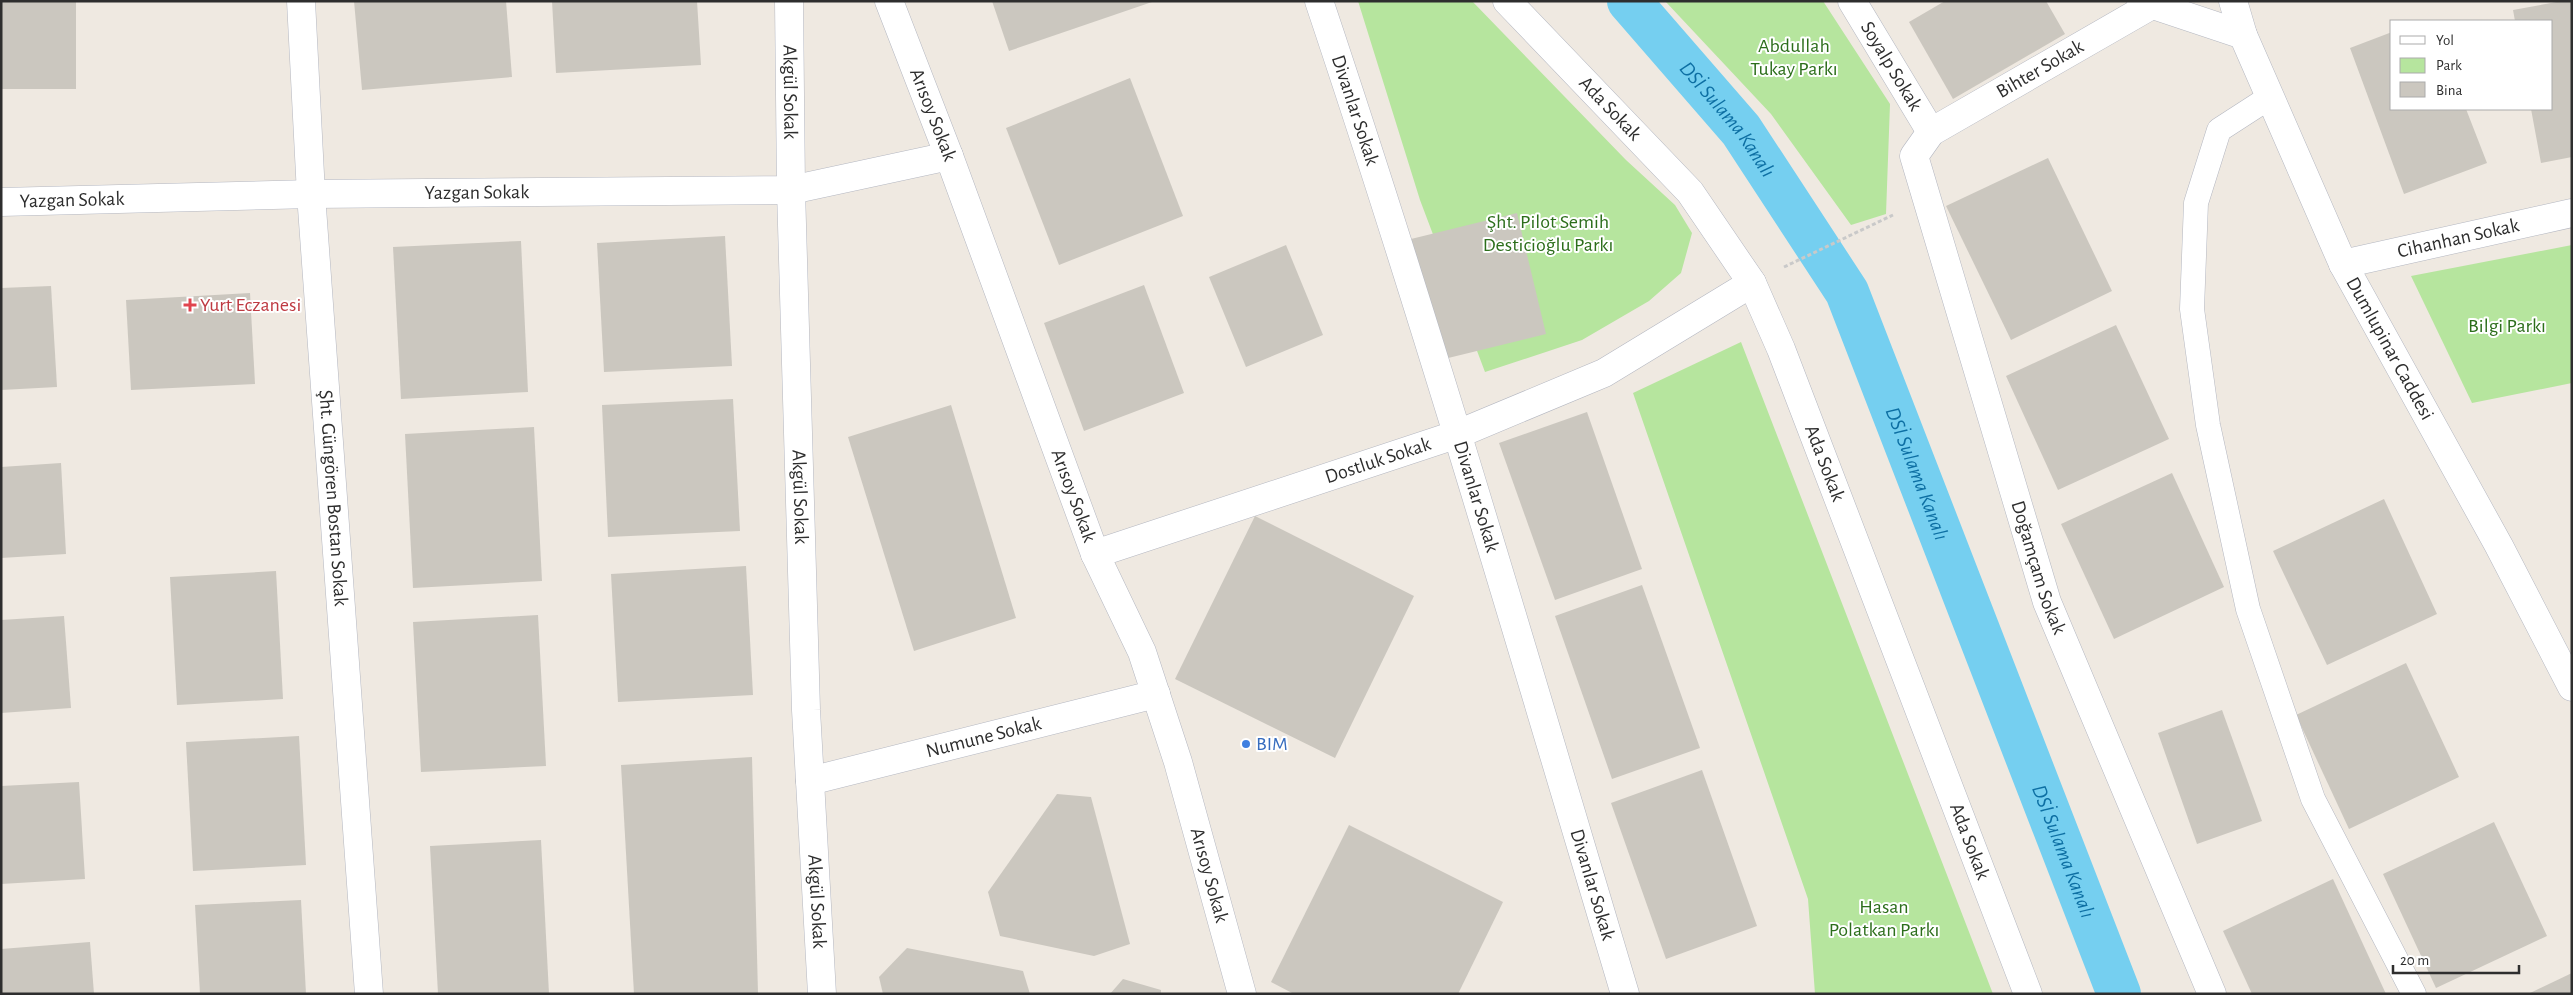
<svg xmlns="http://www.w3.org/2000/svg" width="2573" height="995" viewBox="0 0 2573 995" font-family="'Alegreya Sans',sans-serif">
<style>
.green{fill:#b6e59e}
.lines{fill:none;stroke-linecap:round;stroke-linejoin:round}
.canal{stroke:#75cff0;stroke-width:44}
.building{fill:#cbc7bf}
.lane-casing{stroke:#b4b7c1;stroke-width:25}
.street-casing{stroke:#b4b7c1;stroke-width:29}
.secondary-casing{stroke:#b4b7c1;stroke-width:29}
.path{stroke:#c9c9c9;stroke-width:3;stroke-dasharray:4 2.5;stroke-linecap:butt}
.lane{stroke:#fff;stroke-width:24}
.street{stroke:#fff;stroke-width:28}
.secondary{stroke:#fff;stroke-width:28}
.health-dot{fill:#e0444e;stroke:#fff;stroke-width:2}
.shop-dot{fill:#3f7fe0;stroke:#fff;stroke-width:2}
.labels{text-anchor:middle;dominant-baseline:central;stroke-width:4;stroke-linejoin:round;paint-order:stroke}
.park-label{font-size:20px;fill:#2c6e1b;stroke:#fff}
.street-label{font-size:20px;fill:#2e2e2e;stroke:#fff}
.health-label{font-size:20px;fill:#be3a42;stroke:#fff;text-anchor:start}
.shop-label{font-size:20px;fill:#366cbe;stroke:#fff;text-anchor:start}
.water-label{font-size:21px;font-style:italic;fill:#0d6fa3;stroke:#fff}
</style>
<rect width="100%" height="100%" fill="#efe9e1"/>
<!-- green -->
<g class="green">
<polygon points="1358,1 1472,1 1626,160 1675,205 1692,233 1681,273 1649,301 1582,340 1485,372 1420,200"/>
<polygon points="1665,1 1823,1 1890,104 1886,214 1851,225 1771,114"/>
<polygon points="2572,245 2572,383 2472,403 2411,276"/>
<polygon points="1741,342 1993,994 1815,994 1808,899 1633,393"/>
</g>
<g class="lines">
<!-- canal -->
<path class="canal" id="s1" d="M1629 1 1741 130 1847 292 2119 994"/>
</g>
<!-- building -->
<g class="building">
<rect x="1" y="1" width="75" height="88"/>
<polygon points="354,1 506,1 512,77 362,90"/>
<polygon points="552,1 697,1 701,65 556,73"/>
<polygon points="992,1 1152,1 1152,2 1009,51"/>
<polygon points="1945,1 2046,1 2065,34 1953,99 1909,22"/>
<polygon points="2562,1 2572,1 2572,157 2541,163 2531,109 2552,109 2552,21 2515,21 2513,10"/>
<polygon points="2392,32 2392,109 2466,109 2487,163 2404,194 2350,48"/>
<polygon points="1130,78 1183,216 1059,265 1006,128"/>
<polygon points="2048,158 2112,291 2011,340 1946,206"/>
<polygon points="1517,213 1546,334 1440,360 1411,239"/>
<polygon points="725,236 732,366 604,372 597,243"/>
<polygon points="521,241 528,392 401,399 393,247"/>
<polygon points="1286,245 1323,335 1246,367 1209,277"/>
<polygon points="1144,285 1184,393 1084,431 1044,323"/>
<polygon points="51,286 57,387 1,390 1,288"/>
<polygon points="250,293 255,384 131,390 126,300"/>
<polygon points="2116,325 2169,439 2058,490 2006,376"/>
<polygon points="733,399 740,531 608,537 602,405"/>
<polygon points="951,405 1016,618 914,651 848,437"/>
<polygon points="1587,412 1642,569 1555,600 1499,443"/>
<polygon points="534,427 542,581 413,588 405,434"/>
<polygon points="61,463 66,554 1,558 1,467"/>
<polygon points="2172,473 2224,587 2114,639 2061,524"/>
<polygon points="2384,499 2437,614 2327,665 2273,551"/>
<polygon points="1255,516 1414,596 1335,758 1175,679"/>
<polygon points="746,566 753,695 618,702 611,574"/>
<polygon points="276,571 283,699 177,705 170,577"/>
<polygon points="1642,585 1700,748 1612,779 1555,616"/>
<polygon points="538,615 546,766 421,772 413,622"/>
<polygon points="64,616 71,708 1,713 1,620"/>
<polygon points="2406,663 2459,777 2349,829 2296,715"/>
<polygon points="2222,710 2262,821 2197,844 2158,733"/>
<polygon points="299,736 306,865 193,871 186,742"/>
<polygon points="752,757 758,994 634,994 621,765"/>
<polygon points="1702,770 1757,926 1666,959 1611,803"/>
<polygon points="79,782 85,879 1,884 1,786"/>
<polygon points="1057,794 1091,797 1130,944 1094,956 1000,936 988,892"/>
<polygon points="2494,822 2547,936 2436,988 2383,874"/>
<polygon points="1349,825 1503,902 1458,994 1294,994 1271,982"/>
<polygon points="541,840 549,994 438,994 430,846"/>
<polygon points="2333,879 2386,994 2252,994 2223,931"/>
<polygon points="301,900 306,994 200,994 195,905"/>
<polygon points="90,942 94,994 1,994 1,949"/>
<polygon points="907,948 1023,971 1030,994 883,994 879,977"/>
<polygon points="2572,973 2572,994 2528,994"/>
<polygon points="1123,979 1161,990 1161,994 1110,994"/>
</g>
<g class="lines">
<!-- lane casing -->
<g class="lane-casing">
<polyline id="lane" points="2270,97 2219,130 2196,203 2192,309 2208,425 2248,609 2313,799 2414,994"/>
</g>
<!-- street casing -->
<g class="street-casing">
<g id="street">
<path id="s2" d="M301 1 311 194 369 994"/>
<path id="s3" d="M789 1 791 190 806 710 822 994"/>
<path id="s4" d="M889 1 949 156 1095 554 1142 652 1178 762 1242 994"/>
<path id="s5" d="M1319 1C1429 329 1526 662 1625 994"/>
<path id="s6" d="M1507 1 1690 192 1752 283 1781 349 2028 994"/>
<path id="s7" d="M1852 1 1931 132"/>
<polyline points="2141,1 2243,35"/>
<path id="s8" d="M2150 6 1931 132 1914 156 2047 602 2212 994"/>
<path id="s9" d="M1 202 311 194 791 190 949 156"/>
<path id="s10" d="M2343 264 2572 213"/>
<path id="s11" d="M1095 554 1458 434 1604 373 1752 283"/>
<path id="s12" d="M810 781 1156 694"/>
</g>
</g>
<!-- secondary casing -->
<g class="secondary-casing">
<g id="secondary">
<path id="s13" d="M2233 1 2243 35 2343 264 2499 546 2572 687"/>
</g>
</g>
<!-- path -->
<polyline class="path" points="1784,267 1893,215"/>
<!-- lane -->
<use href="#lane" class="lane"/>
<!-- street -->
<use href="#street" class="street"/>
<!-- secondary -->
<use href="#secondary" class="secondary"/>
</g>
<!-- markers -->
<path class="health-dot" d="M187.5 297.5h5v5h5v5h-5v5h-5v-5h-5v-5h5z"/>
<circle class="shop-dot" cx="1246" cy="744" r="5"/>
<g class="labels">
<!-- park labels -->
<g class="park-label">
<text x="1794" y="46">Abdullah<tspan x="1794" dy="23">Tukay Parkı</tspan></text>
<text x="1548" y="222">Şht. Pilot Semih<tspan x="1548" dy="23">Desticioğlu Parkı</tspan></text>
<text x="2507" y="326">Bilgi Parkı</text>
<text x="1884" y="907">Hasan<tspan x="1884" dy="23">Polatkan Parkı</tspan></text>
</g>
<!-- street labels -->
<g class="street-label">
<text stroke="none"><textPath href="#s7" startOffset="76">Soyalp Sokak</textPath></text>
<text transform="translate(2040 69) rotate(-30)">Bihter Sokak</text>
<text stroke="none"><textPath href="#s3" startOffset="91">Akgül Sokak</textPath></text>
<text stroke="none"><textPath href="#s6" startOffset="149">Ada Sokak</textPath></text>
<text stroke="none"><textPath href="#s5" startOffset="115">Divanlar Sokak</textPath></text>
<text stroke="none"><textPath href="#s4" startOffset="122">Arısoy Sokak</textPath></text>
<text stroke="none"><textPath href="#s9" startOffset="476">Yazgan Sokak</textPath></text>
<text stroke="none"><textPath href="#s9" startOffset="71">Yazgan Sokak</textPath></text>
<text stroke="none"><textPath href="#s10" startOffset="118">Cihanhan Sokak</textPath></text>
<text stroke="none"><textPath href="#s13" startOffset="382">Dumlupinar Caddesi</textPath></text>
<text stroke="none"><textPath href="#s11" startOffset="298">Dostluk Sokak</textPath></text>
<text stroke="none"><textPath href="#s6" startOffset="569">Ada Sokak</textPath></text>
<text stroke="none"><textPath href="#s4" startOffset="528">Arısoy Sokak</textPath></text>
<text stroke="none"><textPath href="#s5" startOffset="520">Divanlar Sokak</textPath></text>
<text stroke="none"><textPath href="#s2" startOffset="498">Şht. Güngören Bostan Sokak</textPath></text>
<text stroke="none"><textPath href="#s3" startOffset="496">Akgül Sokak</textPath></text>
<text stroke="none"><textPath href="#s8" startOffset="712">Doğamçam Sokak</textPath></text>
<text stroke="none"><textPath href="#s12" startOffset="179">Numune Sokak</textPath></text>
<text stroke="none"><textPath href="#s6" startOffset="974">Ada Sokak</textPath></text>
<text stroke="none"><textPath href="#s4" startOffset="932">Arısoy Sokak</textPath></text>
<text stroke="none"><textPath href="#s5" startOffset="925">Divanlar Sokak</textPath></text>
<text stroke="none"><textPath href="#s3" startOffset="901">Akgül Sokak</textPath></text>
</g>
<!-- health labels -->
<g class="health-label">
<text x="200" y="305">Yurt Eczanesi</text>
</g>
<!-- shop labels -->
<g class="shop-label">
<text x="1256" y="744">BIM</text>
</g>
<!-- water labels -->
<g class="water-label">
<text stroke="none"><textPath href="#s1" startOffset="154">DSİ Sulama Kanalı</textPath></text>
<text stroke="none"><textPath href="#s1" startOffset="559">DSİ Sulama Kanalı</textPath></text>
<text stroke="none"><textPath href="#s1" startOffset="964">DSİ Sulama Kanalı</textPath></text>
</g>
</g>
<!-- border -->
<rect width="2573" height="995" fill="none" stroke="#2e2e2e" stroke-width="5"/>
<!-- legend -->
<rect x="2390" y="20" width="162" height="90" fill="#ffffff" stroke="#ababab"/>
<rect x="2400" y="36" width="25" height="8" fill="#ffffff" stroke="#ababab"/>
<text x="2436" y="45" font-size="15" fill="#2e2e2e">Yol</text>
<rect x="2400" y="58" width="25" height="15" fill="#b6e59e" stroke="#ababab"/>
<text x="2436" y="70" font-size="15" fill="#2e2e2e">Park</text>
<rect x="2400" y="82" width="25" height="15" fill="#cbc7bf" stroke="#ababab"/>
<text x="2436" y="95" font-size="15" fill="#2e2e2e">Bina</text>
<!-- scale -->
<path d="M2393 965v8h126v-8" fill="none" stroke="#2e2e2e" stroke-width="2.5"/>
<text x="2400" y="965" font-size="15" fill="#2e2e2e" stroke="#ffffff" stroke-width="4" paint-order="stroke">20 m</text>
</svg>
